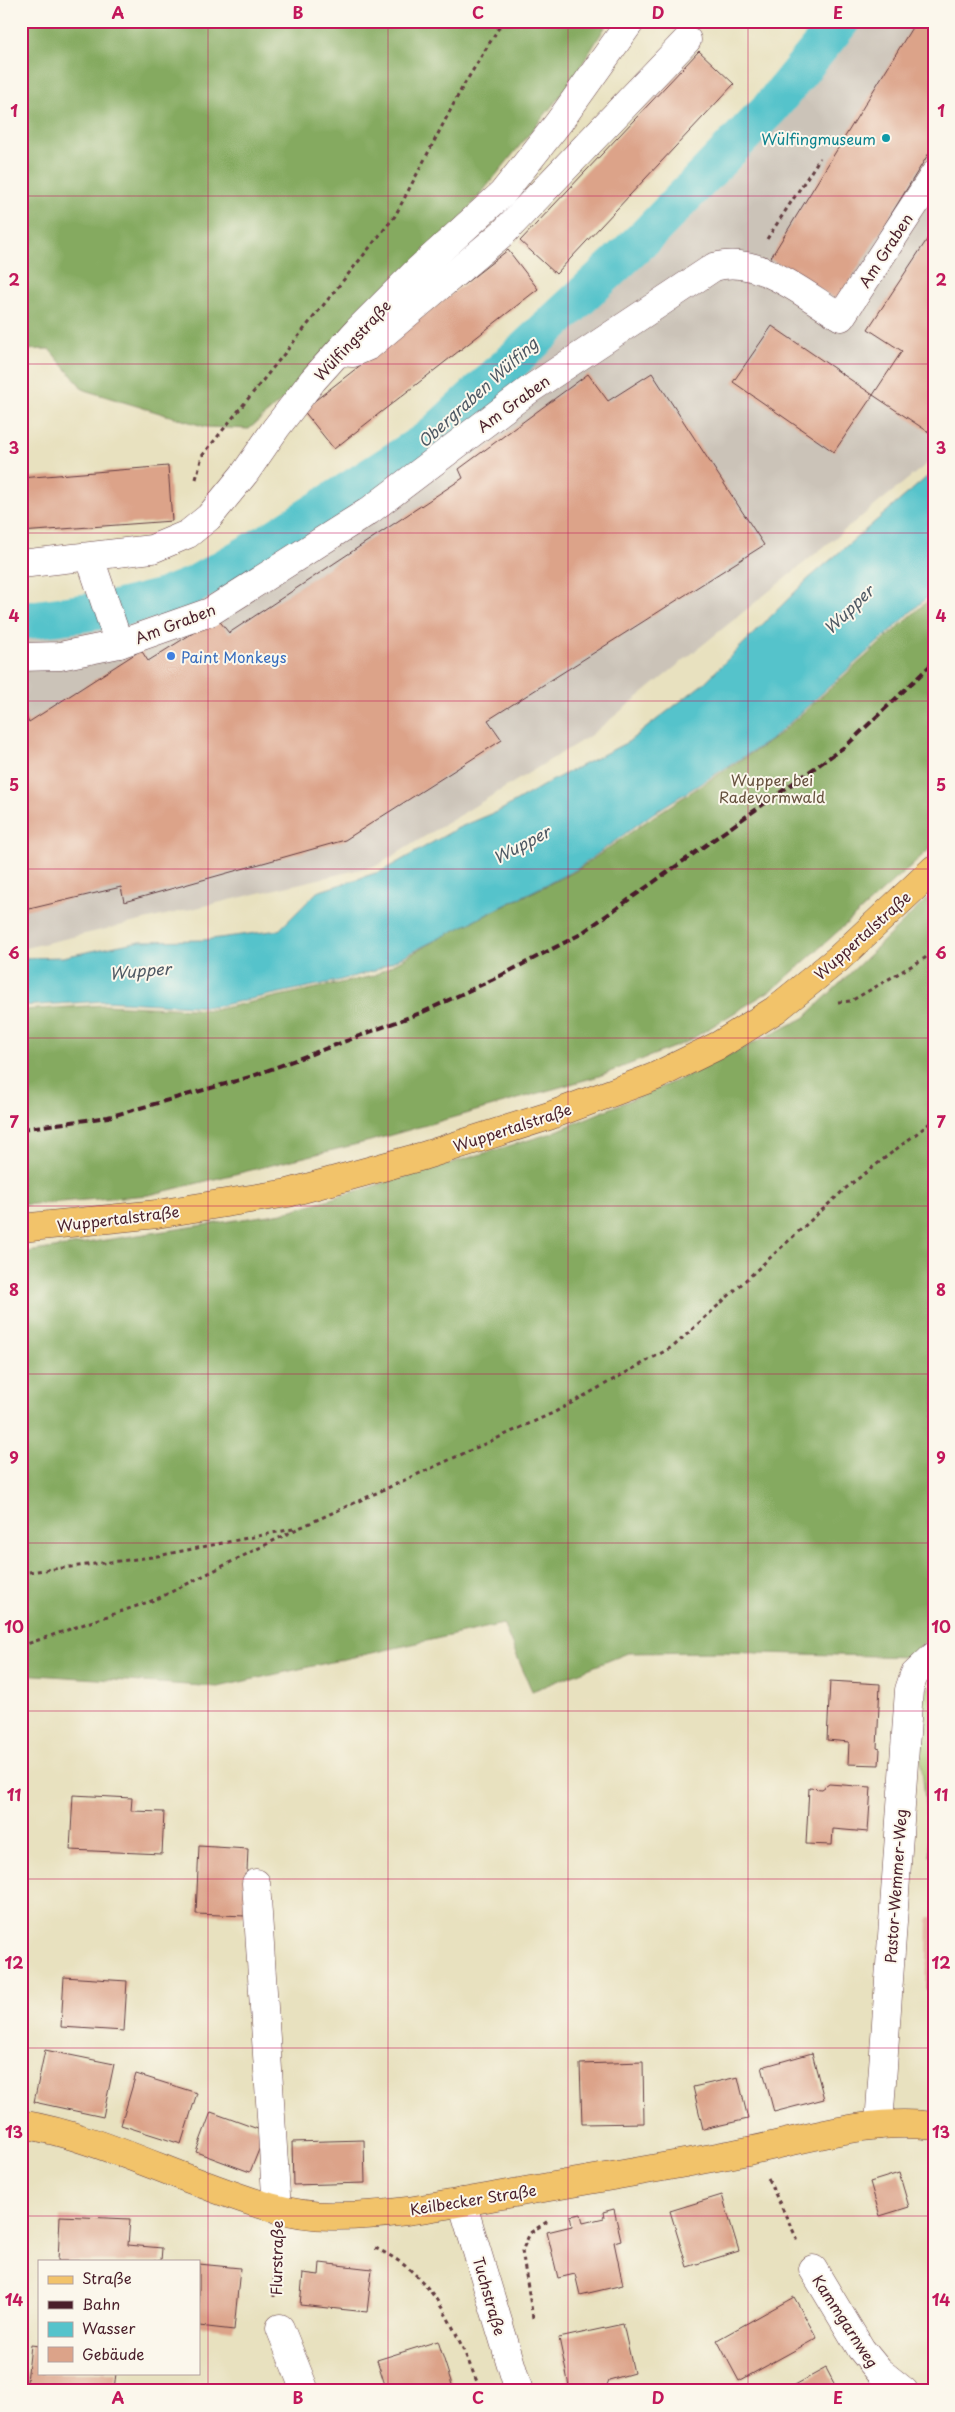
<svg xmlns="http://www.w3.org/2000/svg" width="955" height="2412" viewBox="0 0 955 2412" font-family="'Playpen Sans',sans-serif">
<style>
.industrial{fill:#cbc3b8}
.green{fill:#a7c46c;stroke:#78724c}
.forest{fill:#85aa60;stroke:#686446}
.water{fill:#55c3cb;stroke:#50717b}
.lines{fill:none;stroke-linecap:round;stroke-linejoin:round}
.canal{stroke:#55c3cb;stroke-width:38}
.building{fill:#dca389}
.minor-casing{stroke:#623c41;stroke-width:29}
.major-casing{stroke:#623c41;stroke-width:29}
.path{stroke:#623c41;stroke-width:3;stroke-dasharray:4 4;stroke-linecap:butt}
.minor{stroke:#fff;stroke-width:28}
.major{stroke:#f2c36a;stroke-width:28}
.rail{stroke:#4a1f2b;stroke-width:4;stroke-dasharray:8 4;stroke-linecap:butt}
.grid{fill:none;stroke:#c2185b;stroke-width:1;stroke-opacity:0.55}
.culture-dot{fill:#0f9aa8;stroke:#fbf7ec;stroke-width:2}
.shop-dot{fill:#3f7fe0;stroke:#fbf7ec;stroke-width:2}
.labels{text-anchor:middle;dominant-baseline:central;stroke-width:4;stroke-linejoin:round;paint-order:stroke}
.culture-label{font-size:15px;fill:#0d838f;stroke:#fbf7ec;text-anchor:end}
.street-label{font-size:15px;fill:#4a1f2b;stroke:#fbf7ec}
.shop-label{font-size:15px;fill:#366cbe;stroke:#fbf7ec;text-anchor:start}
.park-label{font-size:15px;fill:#66513e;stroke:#fbf7ec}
.water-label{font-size:16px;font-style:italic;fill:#4e5863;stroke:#fbf7ec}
.neatline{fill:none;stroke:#c2185b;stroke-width:2}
.grid-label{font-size:16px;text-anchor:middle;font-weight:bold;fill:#c2185b}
</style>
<rect width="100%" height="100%" fill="#fbf7ec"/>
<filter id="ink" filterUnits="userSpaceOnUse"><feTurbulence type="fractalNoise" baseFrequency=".02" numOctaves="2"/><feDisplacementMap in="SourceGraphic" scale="10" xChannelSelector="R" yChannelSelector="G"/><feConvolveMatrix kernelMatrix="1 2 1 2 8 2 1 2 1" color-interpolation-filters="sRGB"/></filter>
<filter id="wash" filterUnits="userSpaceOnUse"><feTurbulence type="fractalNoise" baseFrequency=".0096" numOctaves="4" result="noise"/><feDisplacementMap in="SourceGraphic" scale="20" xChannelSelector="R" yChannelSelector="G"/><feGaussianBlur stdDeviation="1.12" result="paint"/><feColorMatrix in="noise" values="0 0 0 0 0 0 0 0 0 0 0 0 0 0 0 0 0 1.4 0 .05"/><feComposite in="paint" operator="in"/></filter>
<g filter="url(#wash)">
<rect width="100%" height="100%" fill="#e8e1bf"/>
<!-- industrial -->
<polygon class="industrial" points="849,21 934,21 934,458 591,735 378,865 21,949 21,607 54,604 173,581 439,415 680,222"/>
<!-- green -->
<polygon class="green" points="934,1682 934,1853 930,1855 916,1702"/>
<!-- forest -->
<g class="forest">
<polygon points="21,21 609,21 569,85 449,233 297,387 249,429 206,427 84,390 49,349 21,350"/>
<polygon points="934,595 934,845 776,987 687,1042 599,1076 370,1141 149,1195 21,1205 21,1010 104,1005 214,1010 373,976 443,936 576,871 654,816 775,738"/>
<polygon points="934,892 934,1630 912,1657 721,1652 628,1653 532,1691 503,1624 218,1687 21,1674 21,1253 282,1213 549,1134 678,1080 804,1018"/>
</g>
<!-- water -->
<polygon class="water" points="934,471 934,591 772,739 652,814 577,869 374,971 337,981 213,1007 105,1001 21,1006 21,958 63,957 140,941 204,940 279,930 317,892 382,871 458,828 501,810 553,780 628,742 704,683 807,580"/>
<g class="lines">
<!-- canal -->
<polyline class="canal" points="21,621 120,608 161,598 194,585 272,540 429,439 645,237 771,107 841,21"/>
</g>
<g id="blocks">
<!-- building -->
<g class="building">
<polygon points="916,21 934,21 934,145 838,300 770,259"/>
<polygon points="699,51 734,84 556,274 520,241"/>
<polygon points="934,229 934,428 930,433 873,395 902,351 868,329"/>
<polygon points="508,250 538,289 334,449 303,410"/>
<polygon points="772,326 873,395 834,452 733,382"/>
<polygon points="652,373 764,545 488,720 502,740 345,840 124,902 121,887 21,911 21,711 29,722 141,650 148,661 217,618 229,633 463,478 459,469 588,374 608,401"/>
<polygon points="168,466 172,521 21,532 21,478"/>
<polygon points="830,1681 880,1684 877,1748 880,1749 879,1765 848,1764 849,1742 827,1740"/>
<polygon points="829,1784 871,1787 868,1832 833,1829 832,1845 806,1844 809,1788 822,1789"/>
<polygon points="73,1795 132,1798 131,1811 164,1812 162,1854 70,1850"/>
<polygon points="934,1797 934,1814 928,1799"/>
<polygon points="199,1846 248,1849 245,1916 196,1914"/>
<polygon points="928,1917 934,1917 934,1990 926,1990"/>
<polygon points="64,1977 127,1981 124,2031 61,2027"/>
<polygon points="45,2050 114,2064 103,2117 34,2102"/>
<polygon points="812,2053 824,2099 774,2112 762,2067"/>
<polygon points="643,2062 644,2123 582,2124 580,2064"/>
<polygon points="136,2074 197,2093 181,2144 121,2125"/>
<polygon points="738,2077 748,2119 703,2129 693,2087"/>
<polygon points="211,2112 266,2132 250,2172 196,2152"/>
<polygon points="364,2140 365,2183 293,2185 292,2142"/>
<polygon points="899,2173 909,2207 880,2216 870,2182"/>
<polygon points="722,2195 739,2251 687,2267 670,2211"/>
<polygon points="614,2209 621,2240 614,2242 623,2285 580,2295 575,2274 558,2278 547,2232 572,2226 570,2216 581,2214 583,2223 604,2218 603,2212"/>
<polygon points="60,2216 130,2219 128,2245 162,2248 161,2261 58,2261"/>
<polygon points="320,2263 372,2269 367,2312 300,2305 303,2273 319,2275"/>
<polygon points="199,2264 240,2268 234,2330 199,2326"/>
<polygon points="794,2297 817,2338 739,2381 717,2340"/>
<polygon points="623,2324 634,2373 609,2380 605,2390 570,2391 559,2338"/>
<polygon points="438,2341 454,2391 387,2391 377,2360"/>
<polygon points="31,2345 39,2346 39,2373 116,2373 114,2391 26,2391"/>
<polygon points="826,2368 838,2391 784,2391"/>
</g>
</g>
</g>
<g filter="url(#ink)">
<use href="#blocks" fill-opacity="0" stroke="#623c41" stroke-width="1"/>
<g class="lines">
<!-- minor casing -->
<g class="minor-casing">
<g id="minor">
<polyline points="339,352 353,353 369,346 504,232 687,40"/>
<polyline points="90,558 119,644"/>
<polyline points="21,564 152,549 188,534 209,517 245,473 276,428 313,380 358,330 418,270 502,194 559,122 631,21"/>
<path d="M21 657 60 656 119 644 210 612 369 511 529 390 714 267C759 254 804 295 841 317L934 175"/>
<polyline points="256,1883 277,2210"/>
<polyline points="879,2125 909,1690 914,1675 934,1656"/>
<polyline points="462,2202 519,2391"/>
<polyline points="813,2269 861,2349 879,2371 904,2391"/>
<polyline points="280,2328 305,2391"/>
</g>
</g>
<!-- major casing -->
<g class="major-casing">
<g id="major">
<polyline points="21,1228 157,1214 288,1193 423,1156 549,1116 654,1077 719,1045 775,1010 838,959 934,869"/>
<path d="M21 2124C88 2135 149 2165 213 2188 251 2202 289 2216 331 2216 390 2217 450 2204 508 2194 588 2180 668 2167 748 2151 808 2139 872 2117 934 2126"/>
</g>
</g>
<!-- path -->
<g class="path">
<polyline points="767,239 820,158"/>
<polyline points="196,479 202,456 395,216 462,88 503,21"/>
<polyline points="838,1002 851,1001 925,958 934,949"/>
<polyline points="21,1573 152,1557 293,1529"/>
<polyline points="21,1646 157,1599 299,1528 555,1412 674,1346 846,1188 934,1120"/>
<polyline points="768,2179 798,2241"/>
<path d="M375 2248C437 2275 456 2333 481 2391"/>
<polyline points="274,2297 275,2240"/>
<polyline points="533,2318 522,2251 530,2233 548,2221"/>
</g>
<!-- minor -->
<use href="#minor" class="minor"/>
<!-- major -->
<use href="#major" class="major"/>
<!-- rail -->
<polyline class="rail" points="21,1129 108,1117 250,1077 423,1012 496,978 579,935 847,745 934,662"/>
</g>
</g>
<!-- grid -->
<path class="grid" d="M208 21V2391M388 21V2391M568 21V2391M748 21V2391M21 196H934M21 364H934M21 533H934M21 701H934M21 869H934M21 1038H934M21 1206H934M21 1374H934M21 1543H934M21 1711H934M21 1879H934M21 2048H934M21 2216H934"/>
<!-- markers -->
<circle class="culture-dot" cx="886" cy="138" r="5"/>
<circle class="shop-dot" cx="171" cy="656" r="5"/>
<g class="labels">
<!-- culture labels -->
<g class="culture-label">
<text x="876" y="138">Wülfingmuseum</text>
</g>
<!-- street labels -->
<g class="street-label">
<text transform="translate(885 250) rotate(-57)">Am Graben</text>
<text transform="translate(352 340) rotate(-47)">Wülfingstraße</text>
<text transform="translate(513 403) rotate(-36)">Am Graben</text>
<text transform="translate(175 623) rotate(-21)">Am Graben</text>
<text transform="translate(862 935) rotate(-42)">Wuppertalstraße</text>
<text transform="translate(512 1127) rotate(-18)">Wuppertalstraße</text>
<text transform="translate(118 1218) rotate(-7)">Wuppertalstraße</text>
<text transform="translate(895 1886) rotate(-86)">Pastor-Wemmer-Weg</text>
<text transform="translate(473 2199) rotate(-9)">Keilbecker Straße</text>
<text transform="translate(276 2258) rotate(-89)">Flurstraße</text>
<text transform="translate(490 2296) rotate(74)">Tuchstraße</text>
<text transform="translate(846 2321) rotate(57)">Kammgarnweg</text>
</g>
<!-- shop labels -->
<g class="shop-label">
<text x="181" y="656">Paint Monkeys</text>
</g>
<!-- park labels -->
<g class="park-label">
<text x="772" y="779">Wupper bei<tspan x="772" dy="17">Radevormwald</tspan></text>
</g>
<!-- water labels -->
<g class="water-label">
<text transform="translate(477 392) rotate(-42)">Obergraben Wülfing</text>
<text transform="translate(848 609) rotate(-44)">Wupper</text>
<text transform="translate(521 844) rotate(-28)">Wupper</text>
<text transform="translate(140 970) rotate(-5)">Wupper</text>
</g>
</g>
<!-- margin -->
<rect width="955" height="2412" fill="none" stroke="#fbf7ec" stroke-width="55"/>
<!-- legend -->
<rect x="38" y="2260" width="162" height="115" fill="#fbf7ec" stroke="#b4a19f"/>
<rect x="48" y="2276" width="25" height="8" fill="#f2c36a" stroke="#b4a19f"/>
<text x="82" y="2284" font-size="15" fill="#4a1f2b">Straße</text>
<rect x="48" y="2301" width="25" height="8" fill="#4a1f2b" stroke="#b4a19f"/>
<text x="82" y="2310" font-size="15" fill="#4a1f2b">Bahn</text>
<rect x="48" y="2322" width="25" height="15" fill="#55c3cb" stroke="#b4a19f"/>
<text x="82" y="2334" font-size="15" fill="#4a1f2b">Wasser</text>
<rect x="48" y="2347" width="25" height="15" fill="#dca389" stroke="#b4a19f"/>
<text x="82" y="2360" font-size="15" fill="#4a1f2b">Gebäude</text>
<rect x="28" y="28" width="900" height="2356" class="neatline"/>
<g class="grid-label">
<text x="118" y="19">A</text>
<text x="298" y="19">B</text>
<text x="478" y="19">C</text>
<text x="658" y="19">D</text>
<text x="838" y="19">E</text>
<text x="14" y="117">1</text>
<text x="941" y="117">1</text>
<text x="14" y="286">2</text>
<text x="941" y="286">2</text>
<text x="14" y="454">3</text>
<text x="941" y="454">3</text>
<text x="14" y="622">4</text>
<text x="941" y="622">4</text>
<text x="14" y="791">5</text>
<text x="941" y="791">5</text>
<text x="14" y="959">6</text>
<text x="941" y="959">6</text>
<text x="14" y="1128">7</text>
<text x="941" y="1128">7</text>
<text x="14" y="1296">8</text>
<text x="941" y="1296">8</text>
<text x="14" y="1464">9</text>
<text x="941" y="1464">9</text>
<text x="14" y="1633">10</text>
<text x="941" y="1633">10</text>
<text x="14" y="1801">11</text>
<text x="941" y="1801">11</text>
<text x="14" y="1969">12</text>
<text x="941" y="1969">12</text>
<text x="14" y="2138">13</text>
<text x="941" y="2138">13</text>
<text x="14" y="2306">14</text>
<text x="941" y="2306">14</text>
<text x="118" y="2404">A</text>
<text x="298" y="2404">B</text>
<text x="478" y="2404">C</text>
<text x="658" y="2404">D</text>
<text x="838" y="2404">E</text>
</g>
</svg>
